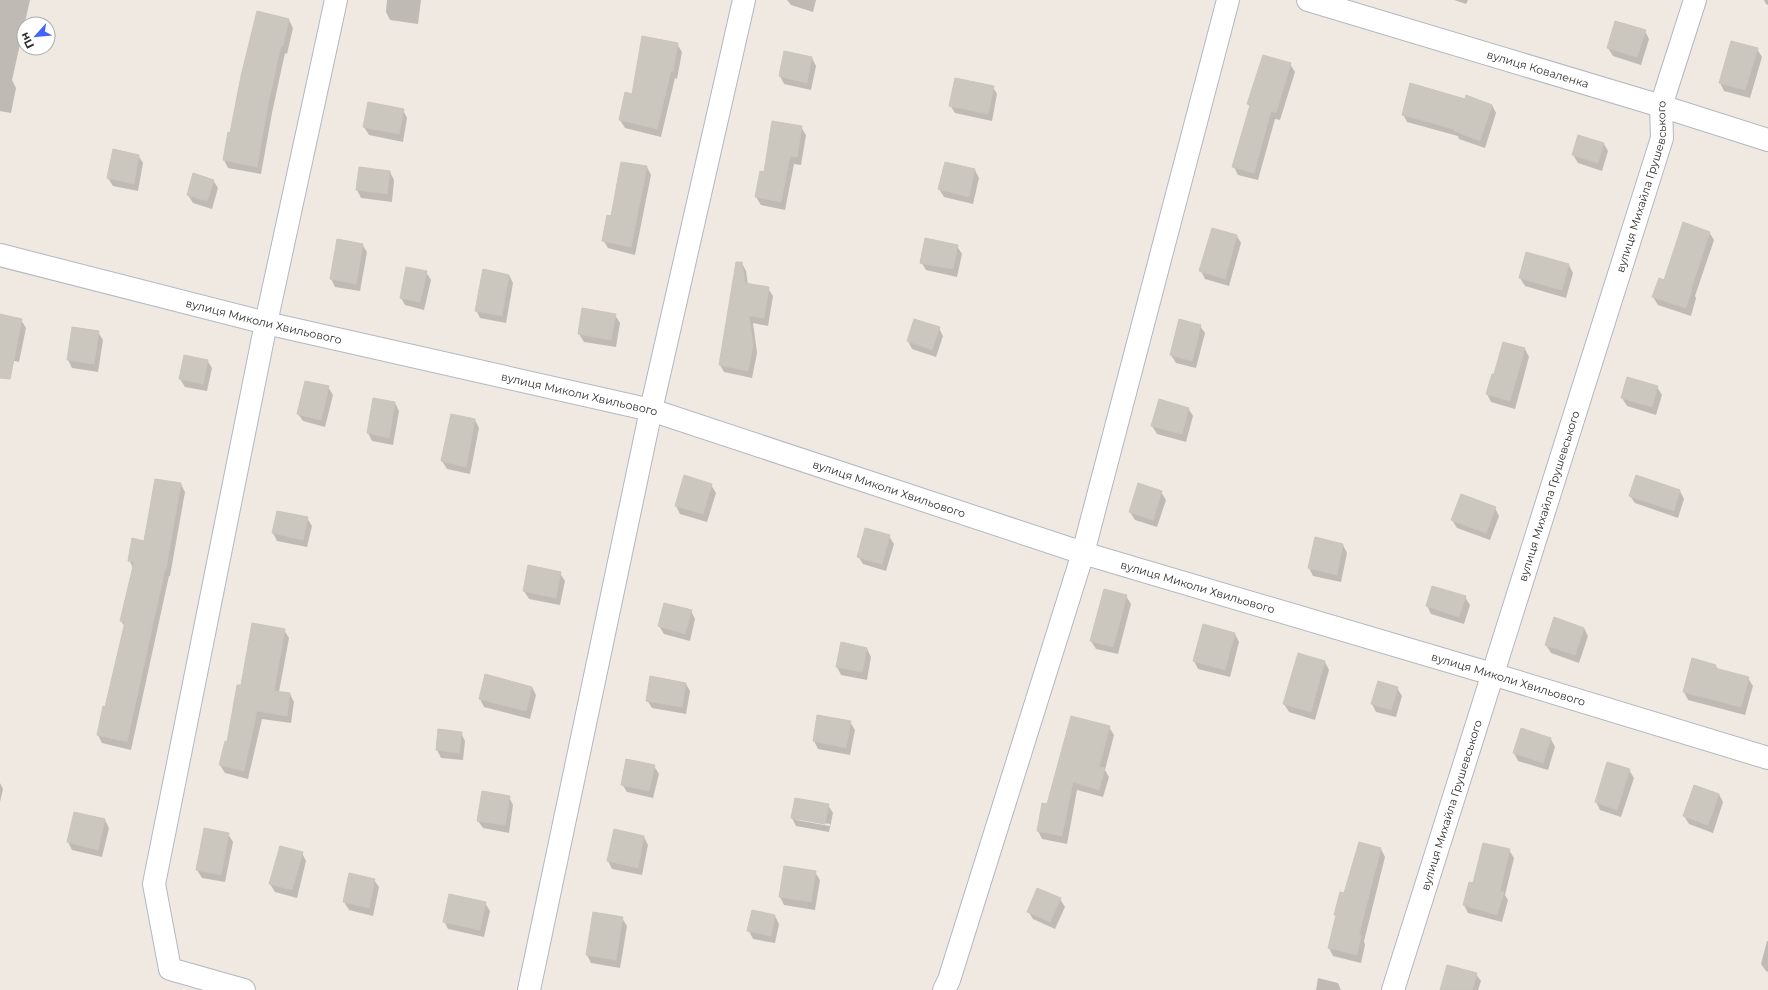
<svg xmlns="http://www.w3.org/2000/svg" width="1768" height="990" viewBox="0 0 1768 990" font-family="Montserrat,sans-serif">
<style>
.shadow{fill:#0003;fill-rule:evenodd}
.building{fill:#cbc7bf;stroke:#cbc5ba}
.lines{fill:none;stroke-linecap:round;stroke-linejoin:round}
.street-casing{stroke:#b4b7c1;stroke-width:24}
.street{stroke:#fff;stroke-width:22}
.labels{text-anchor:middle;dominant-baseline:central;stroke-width:3;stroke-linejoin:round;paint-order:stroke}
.street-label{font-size:11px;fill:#2e2e2e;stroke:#fff}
</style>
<rect width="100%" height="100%" fill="#efe9e1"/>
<!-- shadow -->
<g class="shadow">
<polygon points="0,0 30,0 12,80 16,88 11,113 0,111"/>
<polygon points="387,0 421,0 418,24 390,20 386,12"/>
<polygon points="787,0 816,0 813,12 791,5"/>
<polygon points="1454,0 1468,0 1466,4"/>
<polygon points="1764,0 1768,0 1768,5 1766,4"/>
<polygon points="289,20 293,28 287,54 285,53 272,113 261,174 228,168 224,160 231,134"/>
<polygon points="1645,31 1649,39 1641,65 1613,56 1608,48"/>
<polygon points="677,44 682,52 677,79 675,78 661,137 625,128 620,120 633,95"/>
<polygon points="1757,49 1762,57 1750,98 1724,91 1720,83"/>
<polygon points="785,52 812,58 816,66 811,90 784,84 780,76"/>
<polygon points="1290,64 1295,72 1280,120 1275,119 1258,180 1238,175 1234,167 1250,107 1248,104"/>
<polygon points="993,87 997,94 992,121 955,113 950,105"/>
<polygon points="1465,101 1492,105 1496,113 1485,148 1459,139 1458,136 1407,122 1403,114"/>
<polygon points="403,110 407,118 403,142 369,135 364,127"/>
<polygon points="801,127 806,135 801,165 794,164 785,210 761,205 756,197 765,173"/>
<polygon points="1604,144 1608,151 1602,171 1578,163 1573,155"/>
<polygon points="138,155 143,163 138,191 113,186 108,178"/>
<polygon points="647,167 651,175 635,255 608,248 603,240 612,217"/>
<polygon points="359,168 390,172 394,180 392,202 361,198 357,190"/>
<polygon points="975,170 979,178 973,204 944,197 939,189"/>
<polygon points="213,180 218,188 212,209 193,203 188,195"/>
<polygon points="1709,232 1714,240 1695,296 1696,298 1691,316 1658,305 1653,297 1664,281"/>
<polygon points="1237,236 1241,243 1229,286 1205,279 1201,271"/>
<polygon points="362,244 367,252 360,291 335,287 331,279"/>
<polygon points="957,246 962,254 957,277 926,270 921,262"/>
<polygon points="742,263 746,271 748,285 768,288 773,296 768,326 753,323 757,353 752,378 724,372 720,365"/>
<polygon points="1569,265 1573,273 1566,298 1525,286 1520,278"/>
<polygon points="426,272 431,280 424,310 405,305 401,298"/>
<polygon points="509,275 513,283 506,323 480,318 476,310"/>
<polygon points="0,315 21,320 26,328 19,362 0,358"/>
<polygon points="615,315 620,323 616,347 584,342 579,334"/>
<polygon points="1200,326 1205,333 1196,368 1176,363 1171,355"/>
<polygon points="73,328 98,332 103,340 98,372 72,368 68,360"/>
<polygon points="939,328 943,336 936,357 912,349 908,341"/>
<polygon points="1525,349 1529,357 1515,409 1491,402 1487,394 1495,376"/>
<polygon points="207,360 212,368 207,391 185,387 180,379"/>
<polygon points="328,387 333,395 325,427 303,421 298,414"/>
<polygon points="1657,387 1662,395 1656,415 1627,406 1622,398"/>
<polygon points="395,403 399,411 393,445 372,441 368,433"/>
<polygon points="1188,408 1193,416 1186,442 1157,434 1152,426"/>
<polygon points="452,415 475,420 479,428 470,474 447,469 442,461"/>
<polygon points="181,484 185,492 170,576 169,576 131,750 102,743 98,735 106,708 125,627 121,621 133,568 129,560 145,542"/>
<polygon points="711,485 716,493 707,522 680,514 676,506"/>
<polygon points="1680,491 1684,499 1678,518 1635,503 1630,496"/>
<polygon points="1161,492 1166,500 1157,527 1135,520 1130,512"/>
<polygon points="1495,508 1499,516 1490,540 1457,528 1452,520"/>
<polygon points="307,518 312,526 307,547 277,541 273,533"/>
<polygon points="889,536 894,544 886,571 863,564 858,556"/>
<polygon points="1343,545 1347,553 1341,582 1313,576 1309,568"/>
<polygon points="560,573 565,581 560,605 529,599 524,591"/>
<polygon points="1433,587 1465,597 1470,605 1464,624 1431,614 1427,606"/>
<polygon points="1126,596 1131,604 1118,654 1096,649 1091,641"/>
<polygon points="691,611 695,619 690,641 664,634 659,626"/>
<polygon points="1584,628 1588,636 1579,663 1551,653 1546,645"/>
<polygon points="284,630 289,638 279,692 290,694 294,702 291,723 262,719 248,779 225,773 220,765 228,743 241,686"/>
<polygon points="1235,634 1239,642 1230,677 1198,669 1194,661"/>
<polygon points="867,649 871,657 867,680 841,675 837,667"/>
<polygon points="1325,662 1329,670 1315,720 1289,712 1284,704"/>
<polygon points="1716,666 1718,670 1748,678 1753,686 1745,715 1688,700 1684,692"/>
<polygon points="686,684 690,691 686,714 652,708 647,700"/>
<polygon points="532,687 536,695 530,719 484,707 480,699"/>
<polygon points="1397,688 1402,696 1396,717 1376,712 1372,704"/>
<polygon points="850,722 855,730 850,755 818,749 814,741"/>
<polygon points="1109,727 1114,735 1105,770 1109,777 1103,797 1077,790 1067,844 1042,839 1038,831 1043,804 1047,805"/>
<polygon points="461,733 465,741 463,760 441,758 437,750"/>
<polygon points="1551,739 1555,747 1548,770 1518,761 1514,753"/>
<polygon points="654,766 659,774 653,798 627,792 622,784"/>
<polygon points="1629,770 1634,778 1621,817 1600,810 1596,802"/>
<polygon points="0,783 3,789 0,802"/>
<polygon points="1719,794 1723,802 1713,833 1689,824 1684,816"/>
<polygon points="509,797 513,805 509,833 483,828 478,821"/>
<path d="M828 805 833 813 829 832 796 826 792 818ZM796 818 830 824V826L796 820Z"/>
<polygon points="105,820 109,828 102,857 72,850 68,842"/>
<polygon points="614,830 644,837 648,845 642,875 612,869 608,861"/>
<polygon points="228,834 233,842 225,882 202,878 197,870"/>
<polygon points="1381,849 1385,857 1364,941 1365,945 1361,963 1333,956 1329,948 1337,918 1335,914 1344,894"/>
<polygon points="1509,850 1514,858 1505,895 1508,900 1502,922 1468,913 1464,905 1474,884"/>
<polygon points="302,853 306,861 297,898 275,892 270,884"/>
<polygon points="815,872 820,880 815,910 784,905 780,897"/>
<polygon points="350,874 374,880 379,887 373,916 349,910 344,902"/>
<polygon points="1060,899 1065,907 1055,929 1033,919 1028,911"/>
<polygon points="485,903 490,911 484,937 448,929 444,921"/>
<polygon points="775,916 779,924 775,943 753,939 749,931"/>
<polygon points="622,918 627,926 620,968 591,963 587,955"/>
<polygon points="1767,941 1768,941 1768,972 1766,971 1761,964"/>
<polygon points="1476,974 1481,981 1478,990 1443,990"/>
<polygon points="1318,978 1338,983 1341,990 1316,990"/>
</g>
<!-- building -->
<g class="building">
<polygon points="257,11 289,19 283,46 281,46 268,104 257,167 223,160 228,132 230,133 241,76"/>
<polygon points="1615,21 1646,30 1637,57 1607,48"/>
<polygon points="642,36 678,43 673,71 671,71 657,129 619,120 625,92 632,94"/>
<polygon points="1731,41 1758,48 1745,90 1719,83"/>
<polygon points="784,51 812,57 807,83 779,76"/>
<polygon points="1263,55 1291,63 1276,113 1271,111 1254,173 1232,167 1250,105 1247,104"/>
<polygon points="955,78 994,86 988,114 949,106"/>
<polygon points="1410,83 1465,99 1466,95 1492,105 1480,141 1454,131 1454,129 1402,115"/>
<polygon points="368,102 404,109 399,134 363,127"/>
<polygon points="772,121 802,126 797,157 790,156 781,202 755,197 760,171 764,172"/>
<polygon points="1578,135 1604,143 1598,163 1572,155"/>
<polygon points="113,149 139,155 134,184 107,178"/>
<polygon points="621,162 647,166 631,247 602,241 607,215 611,216"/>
<polygon points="945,162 975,169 969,197 938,189"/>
<polygon points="359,167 390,171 387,194 356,190"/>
<polygon points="193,173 214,180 207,201 187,195"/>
<polygon points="1683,222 1710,232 1691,289 1692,289 1686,308 1652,297 1659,278 1664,280"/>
<polygon points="1212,228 1237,235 1225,279 1199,271"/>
<polygon points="925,238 958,245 953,269 920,263"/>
<polygon points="337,239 363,244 356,284 330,279"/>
<polygon points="1526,252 1569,264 1562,290 1519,278"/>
<polygon points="736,262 742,262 745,283 769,287 764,318 749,316 753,345 748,371 719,365"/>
<polygon points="406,267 427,271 420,302 400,298"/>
<polygon points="483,269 509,275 502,316 475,311"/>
<polygon points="582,308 616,314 611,340 578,334"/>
<polygon points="0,314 22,319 10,379 0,378"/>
<polygon points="914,319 940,327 932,350 907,341"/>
<polygon points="1179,319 1201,325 1192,361 1170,355"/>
<polygon points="72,327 99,331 94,364 67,360"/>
<polygon points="1503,342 1525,348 1510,401 1486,394 1492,374 1494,374"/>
<polygon points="184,355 208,360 203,384 179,379"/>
<polygon points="1627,377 1658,386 1652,407 1621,398"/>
<polygon points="305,381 329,386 321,420 297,414"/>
<polygon points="373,398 395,402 389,438 367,433"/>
<polygon points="1159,399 1189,408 1182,434 1151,426"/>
<polygon points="451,414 475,419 466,467 441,461"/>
<polygon points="684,475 712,484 703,514 675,506"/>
<polygon points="1636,475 1680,490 1674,511 1629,496"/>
<polygon points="155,479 181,483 166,569 165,569 127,742 97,735 103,706 105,707 125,622 120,621 134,562 128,561 132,538 144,541"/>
<polygon points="1138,483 1162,491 1153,520 1129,512"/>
<polygon points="1461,494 1496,507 1486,533 1451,520"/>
<polygon points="277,511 308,517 303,540 272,533"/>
<polygon points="865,528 890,535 882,564 857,557"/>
<polygon points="1315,537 1343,544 1337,575 1308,568"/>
<polygon points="528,565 561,572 556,598 523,591"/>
<polygon points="1432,586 1466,596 1459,617 1426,606"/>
<polygon points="1104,589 1127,595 1113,647 1090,641"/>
<polygon points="664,603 692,610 685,634 658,626"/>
<polygon points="1554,617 1584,628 1575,655 1545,645"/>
<polygon points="252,623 285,629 274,691 290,693 287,716 257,711 244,771 219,765 225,741 227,742 237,685 241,685"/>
<polygon points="1203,624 1235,633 1225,670 1193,661"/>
<polygon points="841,642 867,648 862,672 836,667"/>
<polygon points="1298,653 1325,661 1311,712 1283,704"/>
<polygon points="1692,658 1716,665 1715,668 1749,677 1741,707 1683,692"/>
<polygon points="485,674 532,687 526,711 479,699"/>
<polygon points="650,676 686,683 682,707 646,701"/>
<polygon points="1378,681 1398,687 1391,710 1371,704"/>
<polygon points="817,715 851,721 846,748 813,741"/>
<polygon points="1071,716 1110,726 1099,767 1105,768 1099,790 1073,782 1062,836 1037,831 1042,803 1047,804"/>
<polygon points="1521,728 1551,738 1543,763 1513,753"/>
<polygon points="438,729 462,732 459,753 436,750"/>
<polygon points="626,759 655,765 649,791 621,785"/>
<polygon points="1607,762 1630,769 1617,810 1595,802"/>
<polygon points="1694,785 1719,794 1708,825 1683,816"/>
<polygon points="482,791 510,796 505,825 477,821"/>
<polygon points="795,798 829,804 825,824 791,818"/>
<polygon points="74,812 105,819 98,850 67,842"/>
<polygon points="204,828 229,833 221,875 196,870"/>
<polygon points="614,829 644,836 638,868 607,861"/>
<polygon points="1359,842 1381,848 1359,935 1361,936 1357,955 1328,948 1336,915 1334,915 1340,892 1344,893"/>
<polygon points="1483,843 1510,849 1500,891 1504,892 1497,915 1463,905 1469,882 1473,883"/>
<polygon points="280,846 303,852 292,890 269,884"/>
<polygon points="784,866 816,871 811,902 779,897"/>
<polygon points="349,873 375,879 369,908 343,902"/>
<polygon points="1037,888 1061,898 1050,922 1027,912"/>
<polygon points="449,894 486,902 480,930 443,922"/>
<polygon points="752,910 775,915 771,936 747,931"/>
<polygon points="593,912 623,917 616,960 586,955"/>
<polygon points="1447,965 1477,973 1472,990 1440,990"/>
</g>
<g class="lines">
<!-- street casing -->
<g class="street-casing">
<g id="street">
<path id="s1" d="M1308 0 1661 106 1768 140"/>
<path id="s2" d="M0 255 266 323 651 410 1083 553 1492 674 1768 758"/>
<polyline points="244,990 170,969 154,884 266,323 336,0"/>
<polyline points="529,990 651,410 744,0"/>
<polyline points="944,990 949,980 1083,553 1228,0"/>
<path id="s3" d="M1393 990 1662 138 1661 106 1695 0"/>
</g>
</g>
<!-- street -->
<use href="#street" class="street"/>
</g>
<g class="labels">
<!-- street labels -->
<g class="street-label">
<text stroke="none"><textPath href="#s1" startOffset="240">вулиця Коваленка</textPath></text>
<text stroke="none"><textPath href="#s3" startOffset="842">вулиця Михайла Грушевського</textPath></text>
<text stroke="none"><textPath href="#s2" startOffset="272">вулиця Миколи Хвильового</textPath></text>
<text stroke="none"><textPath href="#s2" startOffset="596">вулиця Миколи Хвильового</textPath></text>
<text stroke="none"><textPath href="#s2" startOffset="920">вулиця Миколи Хвильового</textPath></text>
<text stroke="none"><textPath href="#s3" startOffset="518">вулиця Михайла Грушевського</textPath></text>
<text stroke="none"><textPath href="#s2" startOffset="1244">вулиця Миколи Хвильового</textPath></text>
<text stroke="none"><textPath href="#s2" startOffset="1568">вулиця Миколи Хвильового</textPath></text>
<text stroke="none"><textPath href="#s3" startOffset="194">вулиця Михайла Грушевського</textPath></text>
</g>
</g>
<!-- north arrow -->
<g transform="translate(36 36) rotate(243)"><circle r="19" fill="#ffffff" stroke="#ababab"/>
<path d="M0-3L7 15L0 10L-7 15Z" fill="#4264fb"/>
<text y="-6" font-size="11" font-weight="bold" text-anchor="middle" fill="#2e2e2e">Пн</text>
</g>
</svg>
